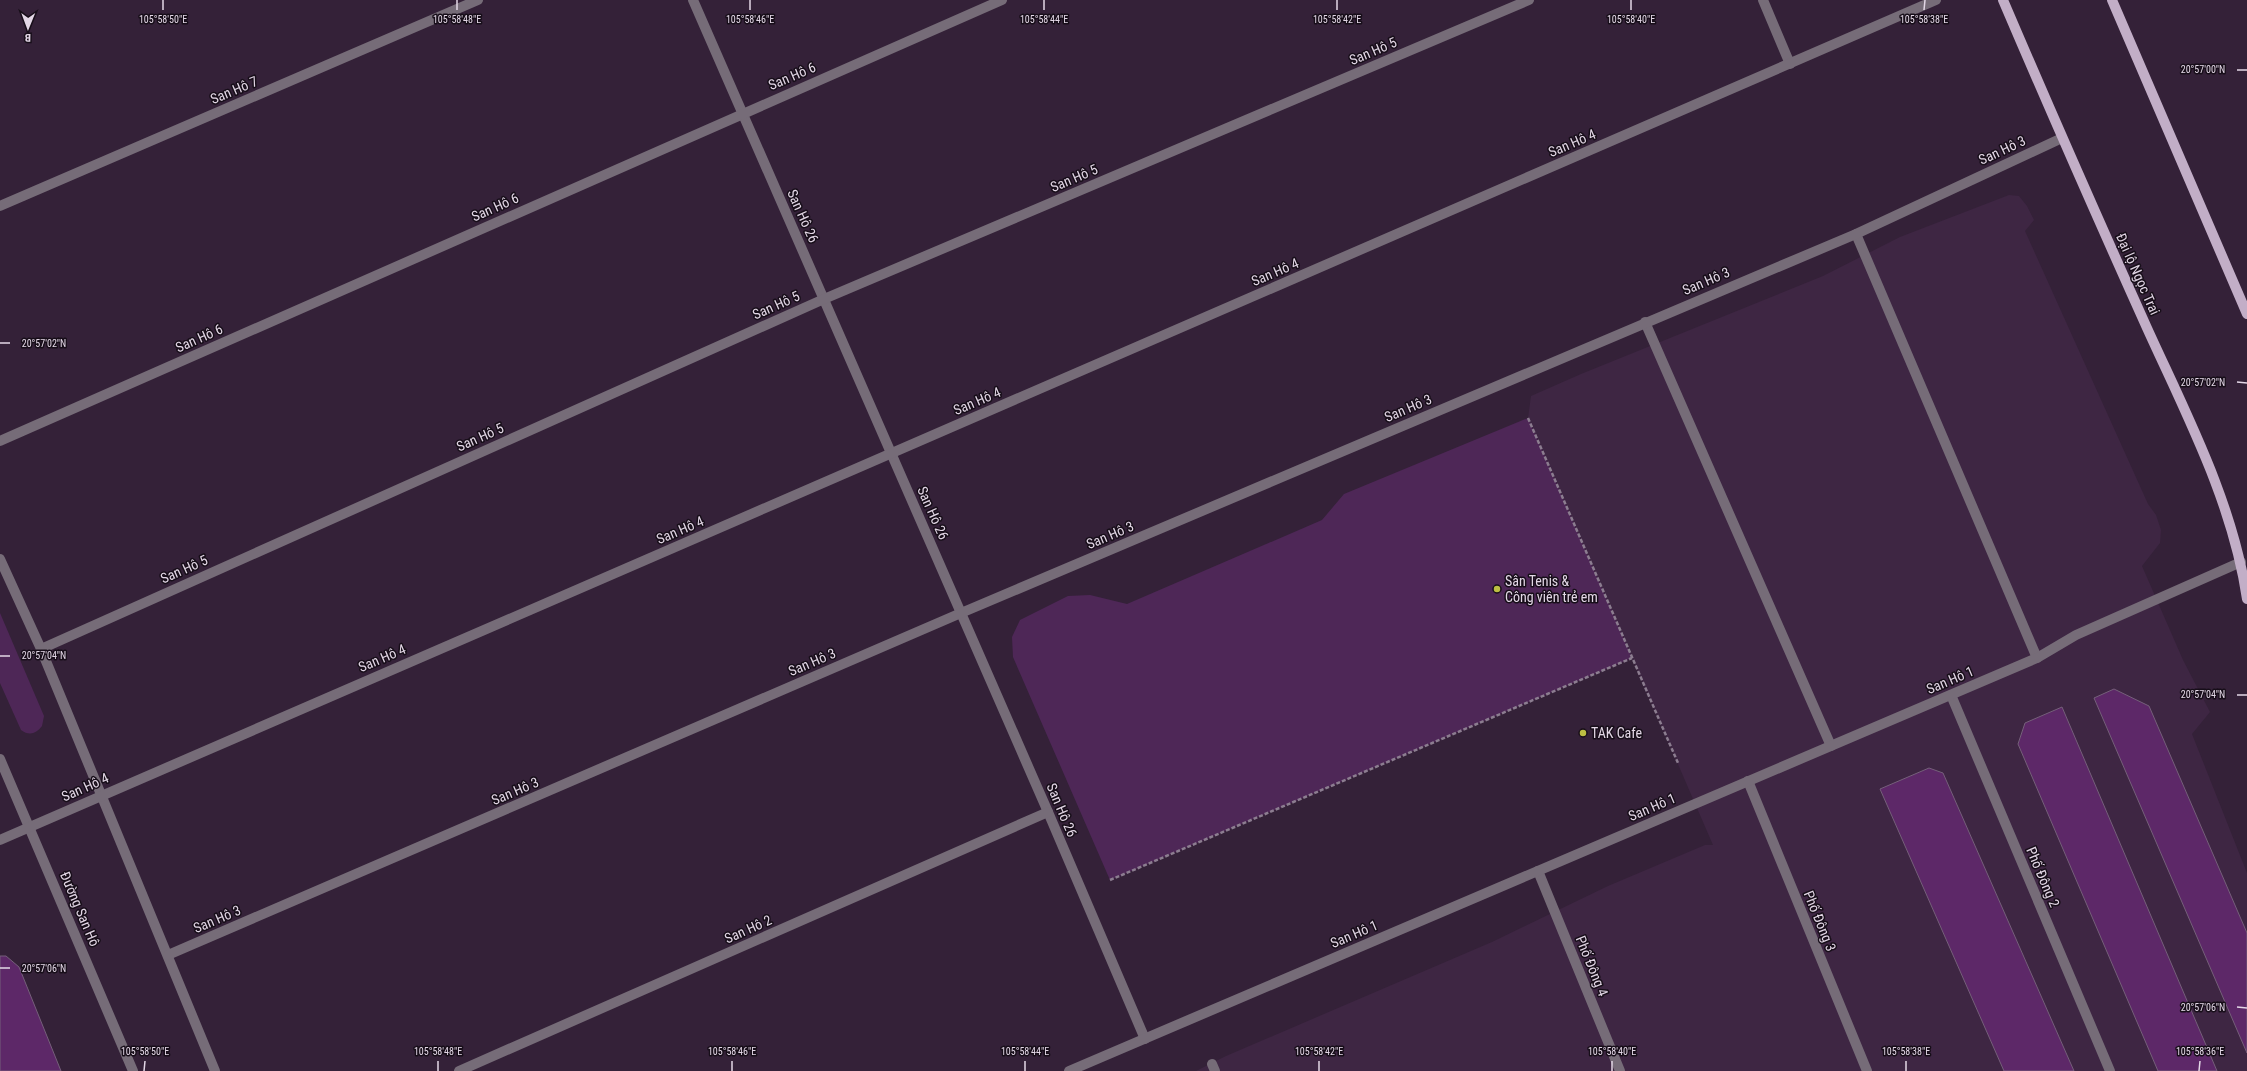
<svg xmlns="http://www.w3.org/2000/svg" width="2247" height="1071" viewBox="0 0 2247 1071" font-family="'Roboto Condensed',sans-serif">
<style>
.built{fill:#3e2643}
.green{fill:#4e2757}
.building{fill:#5d2868;stroke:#755f7a}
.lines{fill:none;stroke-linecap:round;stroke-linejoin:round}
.path{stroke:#8c7d90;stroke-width:2.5;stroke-dasharray:4 2;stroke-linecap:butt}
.minor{stroke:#766c78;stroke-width:10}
.major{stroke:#c2aec7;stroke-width:10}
.ticks{fill:none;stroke:#e3d7e6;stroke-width:1.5}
.poi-dot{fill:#bdbf43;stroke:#170e19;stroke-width:1.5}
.labels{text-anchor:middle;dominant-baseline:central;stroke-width:3;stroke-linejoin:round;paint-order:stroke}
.street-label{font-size:14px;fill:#e3d7e6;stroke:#170e19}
.poi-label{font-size:14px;fill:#e3d7e6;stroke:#170e19;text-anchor:start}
.ticks-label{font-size:10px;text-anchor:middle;fill:#e3d7e6;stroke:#170e19;stroke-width:3;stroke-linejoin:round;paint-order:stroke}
</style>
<rect width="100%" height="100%" fill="#342138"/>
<!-- built -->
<polygon class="built" points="2009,195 2019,196 2027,206 2034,220 2025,231 2148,504 2156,515 2161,530 2160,543 2142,566 2183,660 2210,712 2192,734 2247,873 2247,1071 1196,1071 1226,1056 1492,942 1608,886 1705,845 1713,845 1528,418 1531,396 1581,374 1823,276 1900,237"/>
<!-- green -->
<g class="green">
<polygon points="1528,418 1632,658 1110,880 1013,657 1012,637 1020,620 1068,596 1090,595 1127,604 1322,520 1344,494"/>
<path d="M0 613 44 716 42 726C36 734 29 736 21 730L0 683Z"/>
</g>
<!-- building -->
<g class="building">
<polygon points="2114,689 2149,706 2247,933 2247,1053 2094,698"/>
<polygon points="2062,707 2217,1071 2158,1071 2018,744 2025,723"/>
<polygon points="1929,768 1943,773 2074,1071 2004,1071 1880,789"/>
<polygon points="0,956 6,956 19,967 61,1071 0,1071"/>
</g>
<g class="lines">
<!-- path -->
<g class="path">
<polyline points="1528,418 1678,763"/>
<polyline points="1110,880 1632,658"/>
</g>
<!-- minor -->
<g class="minor">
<polyline points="693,0 1048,812 1145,1039"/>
<polyline points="1763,0 1790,64"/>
<polyline points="0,206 478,0"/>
<polyline points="1856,234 2037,658"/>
<polyline points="1645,322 1831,746"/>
<polyline points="0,441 1002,0"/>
<polyline points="0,559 41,649 215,1071"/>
<polyline points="41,649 824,299 1529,0"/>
<polyline points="1951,695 2110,1071"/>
<polyline points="0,759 133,1071"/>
<polyline points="1748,781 1867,1071"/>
<polyline points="0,840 1936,0"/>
<polyline points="1538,871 1620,1071"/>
<polyline points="168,955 961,613 1856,234 2062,138"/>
<polyline points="1212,1064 1215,1071"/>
<polyline points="459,1071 1048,812"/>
<polyline points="1069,1071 2037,658 2076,635 2241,562"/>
</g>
<!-- major -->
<g class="major">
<path d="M2003 0C2050 110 2098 219 2147 328 2187 416 2233 503 2247 599"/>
<polyline points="2112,0 2247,314"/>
</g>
</g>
<!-- ticks -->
<path class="ticks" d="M163 10V0M457 10V0M750 10V0M1044 10V0M1337 10V0M1631 10V0M1924 10 1925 0M2237 70H2247M0 343H10M2237 382 2247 383M0 656H10M2237 695H2247M0 968H10M2237 1007 2247 1008M144 1071 145 1061M438 1071V1061M732 1071V1061M1025 1071V1061M1319 1071V1061M1612 1071V1061M1906 1071V1061M2199 1071 2200 1061"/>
<!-- markers -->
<g class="poi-dot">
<circle cx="1497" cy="589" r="4"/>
<circle cx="1583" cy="733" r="4"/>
</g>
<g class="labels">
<!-- street labels -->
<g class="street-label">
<text transform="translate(1373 51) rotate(-23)">San Hô 5</text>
<text transform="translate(792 76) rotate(-23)">San Hô 6</text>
<text transform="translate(234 90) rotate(-23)">San Hô 7</text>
<text transform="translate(1572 143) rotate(-23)">San Hô 4</text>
<text transform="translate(2002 150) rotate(-25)">San Hô 3</text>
<text transform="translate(1074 178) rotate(-23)">San Hô 5</text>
<text transform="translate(495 207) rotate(-24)">San Hô 6</text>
<text transform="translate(803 216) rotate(66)">San Hô 26</text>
<text transform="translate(1275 272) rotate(-23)">San Hô 4</text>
<text transform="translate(2138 274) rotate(66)">Đại lộ Ngọc Trai</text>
<text transform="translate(1706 281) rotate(-23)">San Hô 3</text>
<text transform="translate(776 305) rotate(-24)">San Hô 5</text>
<text transform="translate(199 338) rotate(-24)">San Hô 6</text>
<text transform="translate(977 401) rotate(-23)">San Hô 4</text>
<text transform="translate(1408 408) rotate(-23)">San Hô 3</text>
<text transform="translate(480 437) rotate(-24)">San Hô 5</text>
<text transform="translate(933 513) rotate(66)">San Hô 26</text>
<text transform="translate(680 530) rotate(-23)">San Hô 4</text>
<text transform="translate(1110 535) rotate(-23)">San Hô 3</text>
<text transform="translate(184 569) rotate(-24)">San Hô 5</text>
<text transform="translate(382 658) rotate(-23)">San Hô 4</text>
<text transform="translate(812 662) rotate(-23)">San Hô 3</text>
<text transform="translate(1950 680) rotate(-23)">San Hô 1</text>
<text transform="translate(85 787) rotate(-24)">San Hô 4</text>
<text transform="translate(515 791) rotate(-23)">San Hô 3</text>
<text transform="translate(1652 807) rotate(-23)">San Hô 1</text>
<text transform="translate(1062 810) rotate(67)">San Hô 26</text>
<text transform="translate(2043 877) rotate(67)">Phố Đông 2</text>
<text transform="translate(80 909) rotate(67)">Đường San Hô</text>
<text transform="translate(217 919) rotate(-23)">San Hô 3</text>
<text transform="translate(1820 921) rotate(68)">Phố Đông 3</text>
<text transform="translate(748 929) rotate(-24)">San Hô 2</text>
<text transform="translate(1354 934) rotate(-23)">San Hô 1</text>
<text transform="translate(1592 966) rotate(68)">Phố Đông 4</text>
</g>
<!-- poi labels -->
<g class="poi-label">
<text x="1505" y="581">Sân Tenis &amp;<tspan x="1505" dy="16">Công viên trẻ em</tspan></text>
<text x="1591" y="733">TAK Cafe</text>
</g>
</g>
<g class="ticks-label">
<text x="163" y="23">105°58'50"E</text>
<text x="457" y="23">105°58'48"E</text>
<text x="750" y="23">105°58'46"E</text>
<text x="1044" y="23">105°58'44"E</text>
<text x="1337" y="23">105°58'42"E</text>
<text x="1631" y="23">105°58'40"E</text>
<text x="1924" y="23">105°58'38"E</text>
<text x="2203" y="73">20°57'00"N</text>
<text x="44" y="347">20°57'02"N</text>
<text x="2203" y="386">20°57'02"N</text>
<text x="44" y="659">20°57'04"N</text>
<text x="2203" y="698">20°57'04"N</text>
<text x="44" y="972">20°57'06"N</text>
<text x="2203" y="1011">20°57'06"N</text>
<text x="145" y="1055">105°58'50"E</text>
<text x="438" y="1055">105°58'48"E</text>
<text x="732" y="1055">105°58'46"E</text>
<text x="1025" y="1055">105°58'44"E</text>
<text x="1319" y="1055">105°58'42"E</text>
<text x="1612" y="1055">105°58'40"E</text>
<text x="1906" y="1055">105°58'38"E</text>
<text x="2200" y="1055">105°58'36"E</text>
</g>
<!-- north arrow -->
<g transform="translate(28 28) rotate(181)" stroke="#170e19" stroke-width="3" paint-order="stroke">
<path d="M0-3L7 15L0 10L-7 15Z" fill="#e3d7e6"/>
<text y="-6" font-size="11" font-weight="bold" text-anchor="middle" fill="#e3d7e6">B</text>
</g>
</svg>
